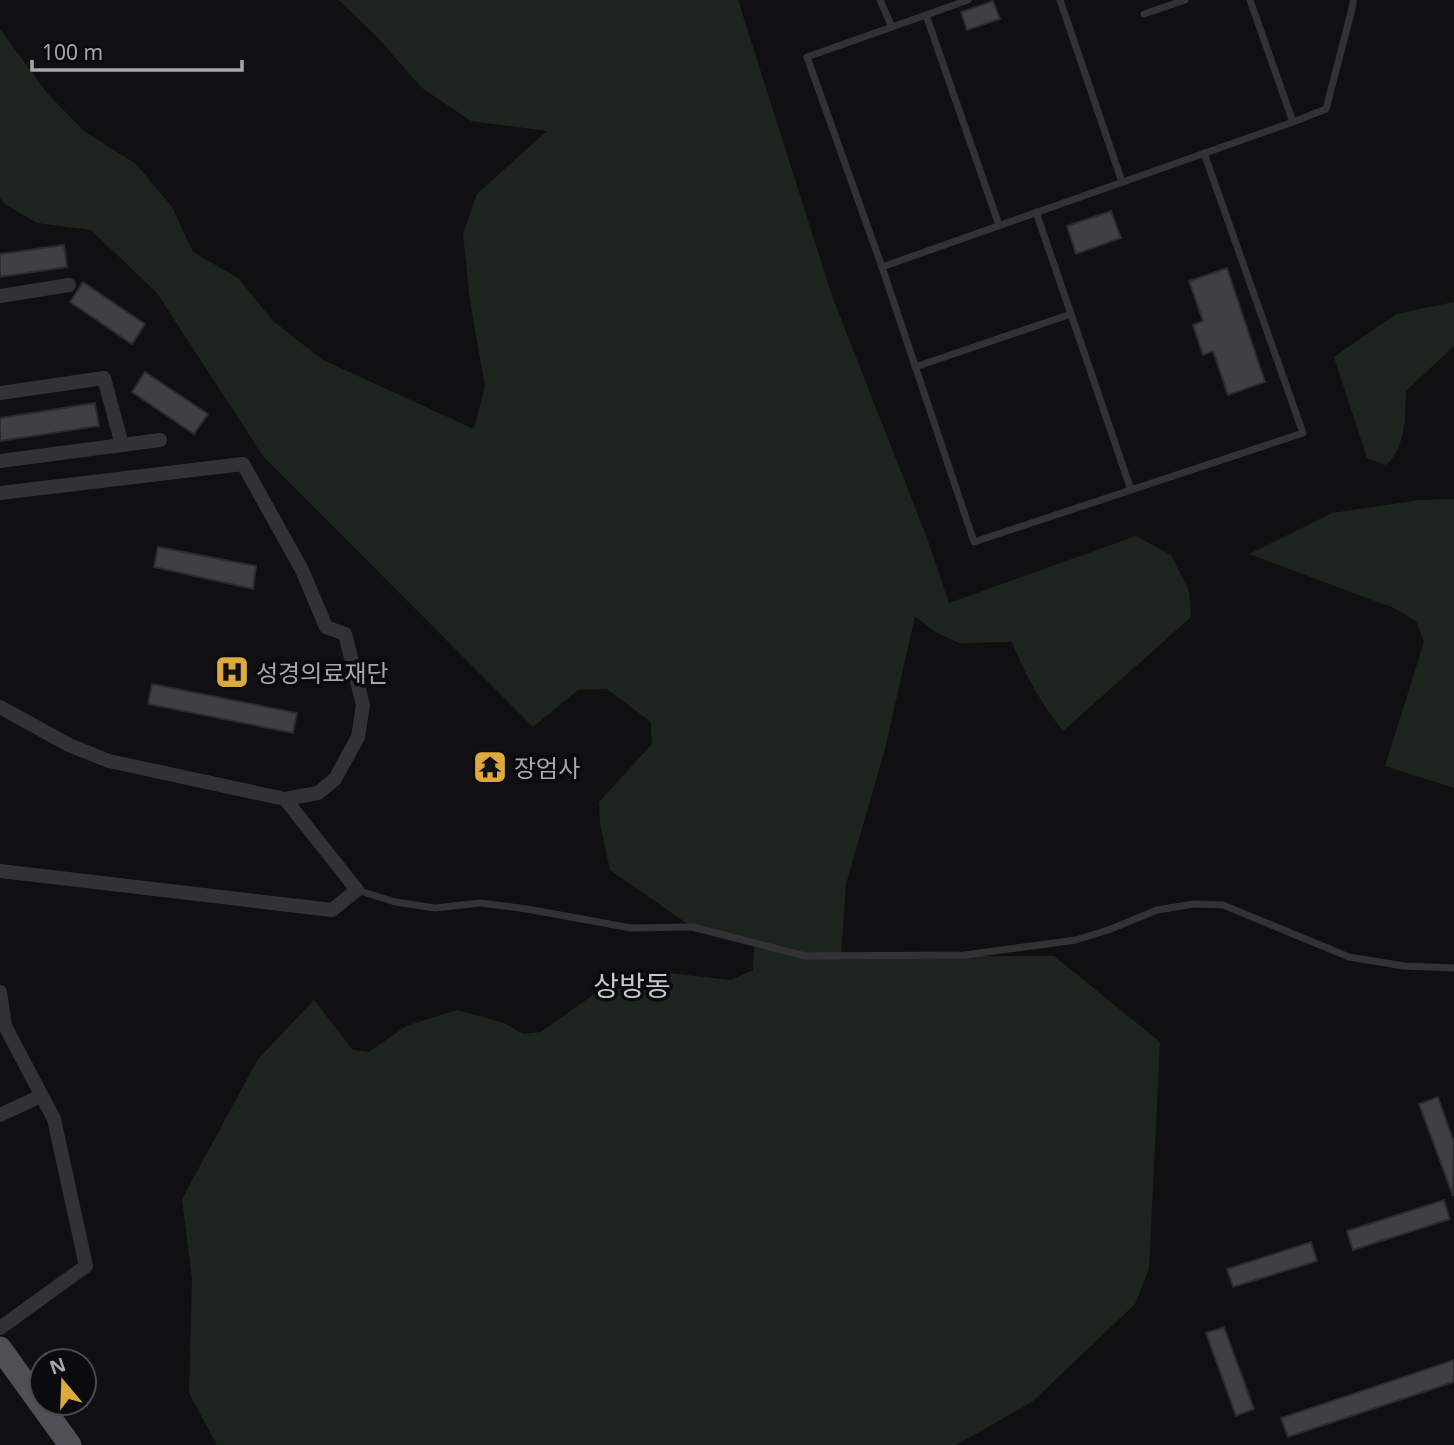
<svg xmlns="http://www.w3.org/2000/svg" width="1454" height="1445" viewBox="0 0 1454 1445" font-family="'Noto Sans','Noto Sans KR',sans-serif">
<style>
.green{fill:#1d241e}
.building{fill:#3f4044;stroke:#2b2b2d;stroke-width:2}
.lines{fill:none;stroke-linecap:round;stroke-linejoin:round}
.service{stroke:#323236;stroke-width:7}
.minor{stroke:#323236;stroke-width:14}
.primary{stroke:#4e5055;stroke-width:23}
.labels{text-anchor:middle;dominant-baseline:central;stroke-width:7;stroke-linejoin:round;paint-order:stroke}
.poi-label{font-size:24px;fill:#a3a7b1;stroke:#0b0b0d;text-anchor:start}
.quarter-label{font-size:28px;fill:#c4c6cd;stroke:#0b0b0d}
</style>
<rect width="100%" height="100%" fill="#101012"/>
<!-- green -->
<g class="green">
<path d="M339 0H738L832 296 927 538 949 603 1136 536 1171 555 1189 591 1191 617 1063 731C1041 703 1025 675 1012 642L959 643 935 632 915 616 885 749 846 884 841 956H1054L1160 1042 1149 1269 1135 1304 1032 1402 956 1445H217L189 1393 192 1279 182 1199 258 1059 314 1000 353 1050 369 1052 406 1026 457 1010 504 1023 523 1034 541 1032 607 985 651 971 731 980 753 970 754 943 692 927 610 870 600 824 599 802 652 744 651 722 607 689 578 690 533 727 263 456 157 293 91 230 37 223 5 204 0 198V29L47 93 84 131 136 164 172 207 193 252 238 278 273 321 323 360 474 429 485 386 470 301 463 234 477 194 547 131 471 121 422 88 378 38Z"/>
<path d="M1454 302V346L1406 391C1405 416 1406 448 1386 465L1367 458 1334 357 1396 314Z"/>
<polygon points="1454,499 1454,788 1385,766 1424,642 1416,621 1394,608 1249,554 1332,513 1420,500"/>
</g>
<!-- building -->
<g class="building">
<polygon points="993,1 1000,19 967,30 961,12"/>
<polygon points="1111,211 1121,238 1076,254 1067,226"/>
<polygon points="64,245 67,267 0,277 0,254"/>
<polygon points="1227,268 1265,382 1228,395 1213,351 1203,355 1193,325 1203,321 1189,281"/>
<polygon points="83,282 145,324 132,344 70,302"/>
<polygon points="145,372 208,414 194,434 132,392"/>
<polygon points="95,403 99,426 0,441 0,418"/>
<polygon points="158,547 256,566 253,589 154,567"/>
<polygon points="152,684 297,713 293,733 148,704"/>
<polygon points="1438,1097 1454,1142 1453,1196 1419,1104"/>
<polygon points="1444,1200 1450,1219 1353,1250 1347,1231"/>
<polygon points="1311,1242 1317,1261 1233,1287 1227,1269"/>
<polygon points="1224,1327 1254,1409 1236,1416 1206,1333"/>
<polygon points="1454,1360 1454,1382 1288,1437 1281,1418"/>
</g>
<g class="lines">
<!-- service -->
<g class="service">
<polyline points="880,0 892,27"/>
<polyline points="1060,0 1122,182"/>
<polyline points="1250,0 1293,122"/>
<polyline points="1144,14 1185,0"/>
<polyline points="926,15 968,0"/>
<polyline points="999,225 926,15 807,57 882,267 1293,122 1326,109 1353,5 1353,0"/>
<polyline points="882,267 974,542 1303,433 1204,153"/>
<polyline points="1071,314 1131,490"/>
<polyline points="915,367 1071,314 1036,212"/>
<polyline points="357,890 395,902 435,908 480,903 527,909 631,928 692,927 805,956 965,955 1076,940 1111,929 1157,910 1194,904 1223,905 1349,957 1404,966 1454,968"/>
</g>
<!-- minor -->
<g class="minor">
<polyline points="0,296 69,285"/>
<polyline points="0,393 104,378 122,445"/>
<polyline points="0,461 160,440"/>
<polyline points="0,493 243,464 302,570 326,627 345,634 363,705 358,737 335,779 318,793 285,799 109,761 69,745 0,707"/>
<polyline points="0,871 332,910 357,890 285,799"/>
<polyline points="0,992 5,1026 54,1119 86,1266 0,1328"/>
<polyline points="0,1115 41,1096"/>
</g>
<!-- primary -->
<polyline class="primary" points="0,1348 70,1445"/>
</g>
<!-- icons -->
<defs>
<g id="hospital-square" transform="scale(1.75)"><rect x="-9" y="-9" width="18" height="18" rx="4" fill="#dda83d" stroke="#0b0b0d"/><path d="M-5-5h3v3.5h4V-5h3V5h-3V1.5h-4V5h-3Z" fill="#111"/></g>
<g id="temple-square" transform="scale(1.75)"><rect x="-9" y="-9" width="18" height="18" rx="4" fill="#dda83d" stroke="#0b0b0d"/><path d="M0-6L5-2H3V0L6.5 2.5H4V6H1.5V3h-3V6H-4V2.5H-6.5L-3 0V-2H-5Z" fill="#111"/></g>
</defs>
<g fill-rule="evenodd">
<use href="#hospital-square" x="232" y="672"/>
<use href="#temple-square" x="490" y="767"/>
</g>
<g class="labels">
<!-- poi labels -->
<g class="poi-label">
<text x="256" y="672">성경의료재단</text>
<text x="514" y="767">장엄사</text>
</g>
<!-- quarter labels -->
<g class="quarter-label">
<text x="632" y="985">상방동</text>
</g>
</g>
<!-- north arrow -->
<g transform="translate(63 1382) rotate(341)"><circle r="33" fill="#0b0b0d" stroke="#48494f" stroke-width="2"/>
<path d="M0-5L12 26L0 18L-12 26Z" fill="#dda83d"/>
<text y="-10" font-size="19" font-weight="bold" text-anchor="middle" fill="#a3a7b1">N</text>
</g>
<!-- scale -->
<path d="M32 60v10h210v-10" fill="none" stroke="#a3a7b1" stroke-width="3.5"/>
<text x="42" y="60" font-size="21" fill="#a3a7b1" stroke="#0b0b0d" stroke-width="5" paint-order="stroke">100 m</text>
</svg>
